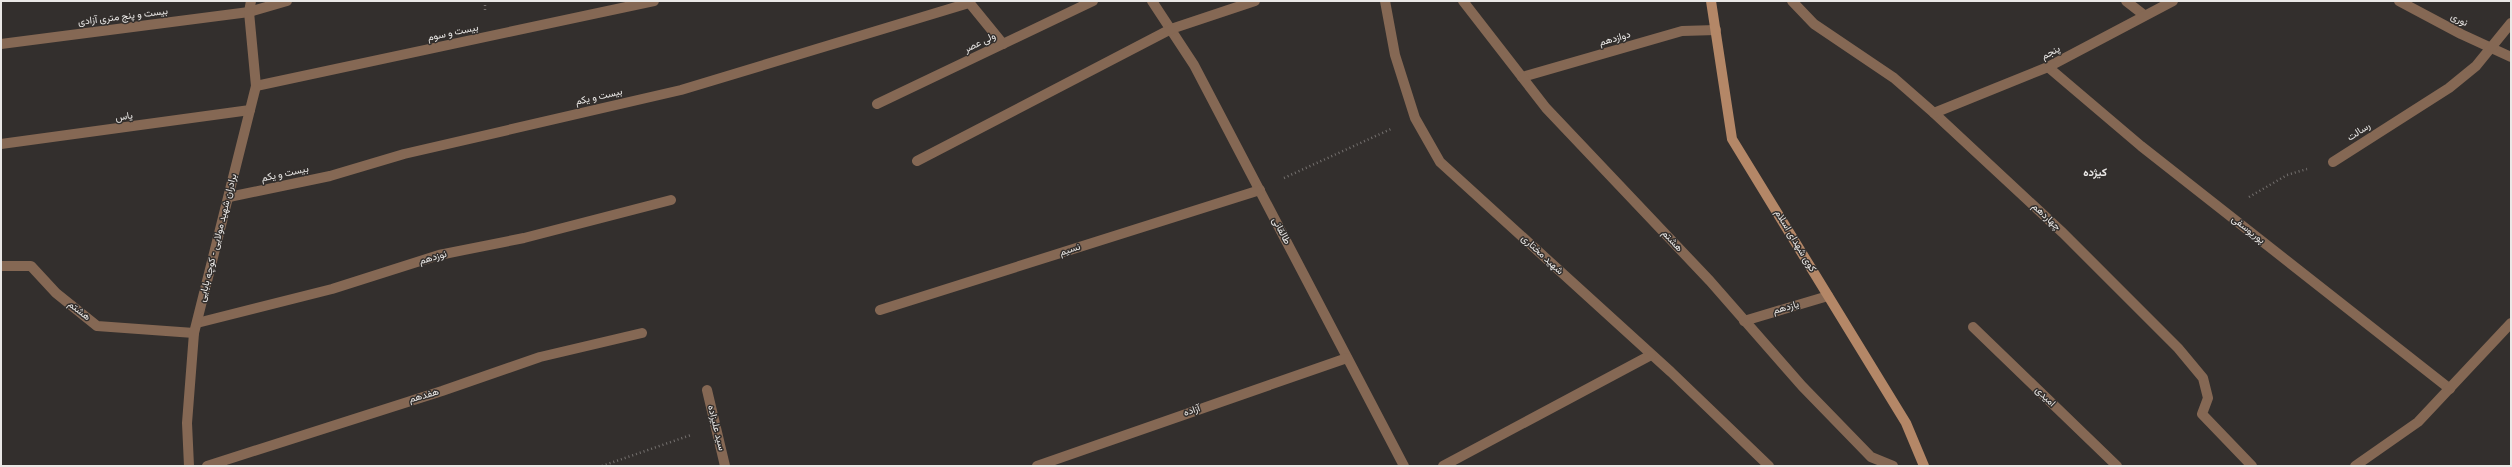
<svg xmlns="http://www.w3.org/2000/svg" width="2512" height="467" viewBox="0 0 2512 467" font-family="Overpass,Vazirmatn,sans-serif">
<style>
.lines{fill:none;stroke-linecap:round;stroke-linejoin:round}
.path{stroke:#75716f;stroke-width:2.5;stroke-dasharray:1 3;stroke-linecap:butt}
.lane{stroke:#856854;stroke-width:10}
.street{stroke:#856854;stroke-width:10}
.secondary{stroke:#b48767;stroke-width:10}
.labels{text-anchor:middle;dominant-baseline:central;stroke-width:3;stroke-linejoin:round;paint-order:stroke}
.street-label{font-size:10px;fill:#eae8e6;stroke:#332f2d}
.neighbourhood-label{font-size:11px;font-weight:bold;fill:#eae8e6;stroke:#332f2d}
</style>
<rect width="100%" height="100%" fill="#332f2d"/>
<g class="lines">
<!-- path -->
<g class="path">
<polyline points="485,1 485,10"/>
<polyline points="1284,178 1391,129"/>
<polyline points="2249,197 2287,175 2307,169"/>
<polyline points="602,466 691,435"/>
</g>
<!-- lane -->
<g class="lane">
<polyline points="1522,77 1682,31 1716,30"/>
<polyline points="207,466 442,391 540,357 642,333"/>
</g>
<!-- street -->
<g class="street">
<polyline points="968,1 1003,44"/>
<polyline points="1152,1 1194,65 1404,466"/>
<polyline points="1385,1 1395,55 1415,118 1440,162 1671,372 1769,466"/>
<polyline points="1463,1 1546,108 1710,281 1802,386 1871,457 1893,466"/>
<polyline points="1792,1 1814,24 1894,78 1934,113 2063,233 2178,348 2203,378 2208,398 2202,414 2252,466"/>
<polyline points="2126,1 2144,15"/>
<polyline points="2399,1 2461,34 2511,57"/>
<polyline points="1,44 249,12 287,1"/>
<polyline points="2048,67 2141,146 2450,389"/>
<polyline points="256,86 654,1"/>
<polyline points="877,104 1093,1"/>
<polyline points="1934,113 2048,67 2173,1"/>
<polyline points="1,144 250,110"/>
<polyline points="917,161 1171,29 1255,1"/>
<polyline points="2333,162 2449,88 2476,66 2511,23"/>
<polyline points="229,197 330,176 404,154 681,90 969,3"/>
<polyline points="1,266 31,266 56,293 97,326 194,333"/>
<polyline points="880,310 1260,190"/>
<polyline points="1744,321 1828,296"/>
<polyline points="197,323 332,289 439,255 524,238 671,200"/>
<polyline points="1973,327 2117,466"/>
<polyline points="707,390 725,466"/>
<polyline points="189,466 187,423 194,333 256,86 249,12 251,1"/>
<polyline points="1037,466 1347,358"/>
<polyline points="1443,466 1651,355"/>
<polyline points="2355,466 2418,422 2511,323"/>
</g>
<!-- secondary -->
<polyline class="secondary" points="1711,1 1732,139 1906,423 1924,466"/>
</g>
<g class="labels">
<!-- street labels -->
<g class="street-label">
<text transform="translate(123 17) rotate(-7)">بیست و پنج متری آزادی</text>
<text transform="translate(2459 20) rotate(27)">نوری</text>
<text transform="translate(453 33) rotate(-12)">بیست و سوم</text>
<text transform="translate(1615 39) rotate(-16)">دوازدهم</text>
<text transform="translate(980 43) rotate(-26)">ولی عصر</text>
<text transform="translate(2051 53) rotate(-28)">پنجم</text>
<text transform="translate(599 97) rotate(-13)">بیست و یکم</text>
<text transform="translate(124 117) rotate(-8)">یاس</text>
<text transform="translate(2359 132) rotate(-33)">رسالت</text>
<text transform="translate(285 174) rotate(-12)">بیست و یکم</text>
<text transform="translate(2046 217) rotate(43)">چهاردهم</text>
<text transform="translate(2248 230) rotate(38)">پوریوسفی</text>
<text transform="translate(1281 231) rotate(62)">طالقانی</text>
<text transform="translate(218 238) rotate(-76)">برادران شهید مولایی - کوچه بابایی</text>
<text transform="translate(1672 241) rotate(47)">هشتم</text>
<text transform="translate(1795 241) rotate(59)">کوی شهدای اسلام</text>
<text transform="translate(1070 250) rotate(-18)">نسیم</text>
<text transform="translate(1542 255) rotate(43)">شهید مختاری</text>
<text transform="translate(433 258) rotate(-16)">نوزدهم</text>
<text transform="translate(1786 308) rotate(-16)">یازدهم</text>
<text transform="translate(79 311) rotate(38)">هشتم</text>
<text transform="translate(424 396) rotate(-16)">هفدهم</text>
<text transform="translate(2045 397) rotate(44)">امیدی</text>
<text transform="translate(1192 411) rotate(-19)">آزاده</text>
<text transform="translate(716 428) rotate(76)">سید علیزاده</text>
</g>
<!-- neighbourhood labels -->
<g class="neighbourhood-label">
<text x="2095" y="173">کیژده</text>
</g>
</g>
<!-- border -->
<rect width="2512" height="467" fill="none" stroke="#eae8e6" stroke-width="4"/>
</svg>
